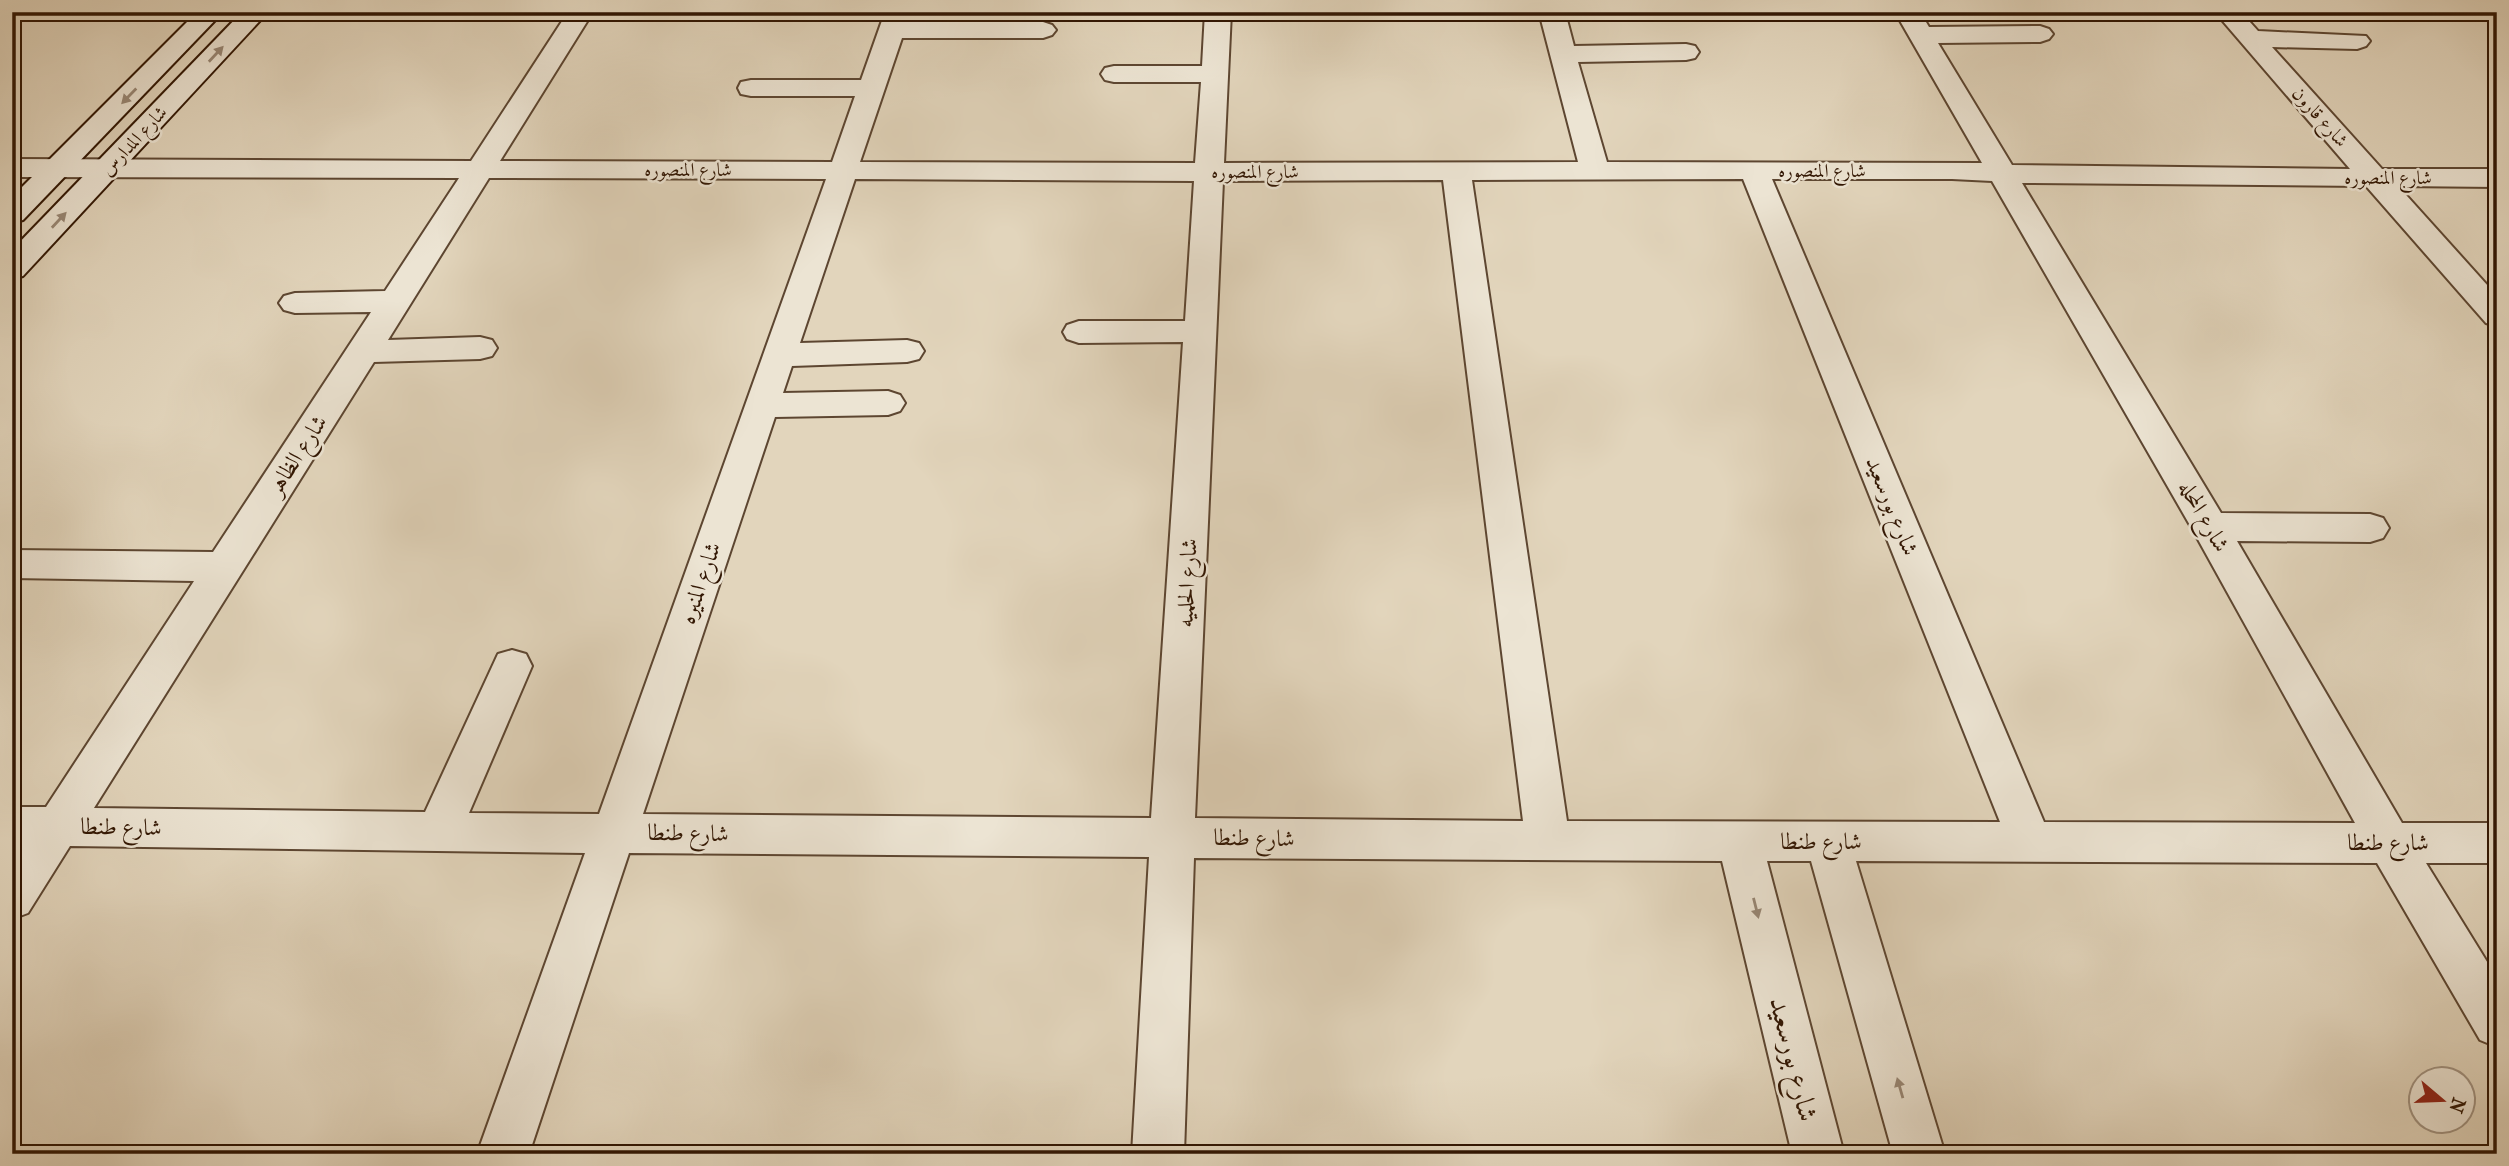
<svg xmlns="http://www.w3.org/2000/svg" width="2509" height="1166" viewBox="0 0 2509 1166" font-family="'IM FELL French Canon',Amiri,serif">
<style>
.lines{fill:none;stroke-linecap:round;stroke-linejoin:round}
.minor-casing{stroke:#5d4631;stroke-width:4}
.secondary-casing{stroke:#311603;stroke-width:4}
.minor{fill:#ece4d3;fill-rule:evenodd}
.secondary{fill:#ece4d3;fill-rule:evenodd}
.oneway{fill:#988775}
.labels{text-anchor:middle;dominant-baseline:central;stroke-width:5;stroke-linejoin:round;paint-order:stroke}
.far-street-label{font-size:19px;fill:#311603;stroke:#ece4d3}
.street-label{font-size:23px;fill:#311603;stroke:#ece4d3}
.near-street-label{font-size:28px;fill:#311603;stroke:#ece4d3}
</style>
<rect width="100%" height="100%" fill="#e2d5bc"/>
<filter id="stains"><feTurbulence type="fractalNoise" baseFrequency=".00286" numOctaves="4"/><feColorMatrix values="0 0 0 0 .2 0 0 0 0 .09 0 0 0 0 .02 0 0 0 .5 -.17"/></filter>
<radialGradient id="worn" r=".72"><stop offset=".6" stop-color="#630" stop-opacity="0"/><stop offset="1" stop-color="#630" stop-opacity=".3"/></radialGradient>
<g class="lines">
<!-- minor casing -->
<g class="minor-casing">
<g id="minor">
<path d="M568 12H593L500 161 832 162 855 96H751L741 94 738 88 741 82 751 80H861L885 12H910L907 22H1043L1052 25 1056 30 1052 35 1043 38H902L860 162 1195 163 1201 82H1114L1105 80 1101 74 1105 68 1114 66H1202L1205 12H1231L1224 163 1578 162 1539 12H1565L1574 46 1686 44 1695 46 1699 52 1695 58 1686 60 1578 62 1607 162 1982 163 1895 12H1920L1929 27 2040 26 2049 29 2053 34 2049 39 2040 42 1938 43 2012 165 2350 169 2215 12H2241L2258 31 2366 36 2370 41 2366 46 2357 49 2272 47 2382 169H2497V187L2398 186 2497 296V326L2486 323 2366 186 2022 183 2221 513 2370 514 2383 518 2389 528 2383 538 2370 542 2237 541 2402 823H2497V863H2426L2497 978V1047L2480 1040 2377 863 1856 861 1945 1154H1893L1811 861H1767L1844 1154H1792L1722 861 1194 858 1184 1154H1132L1149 857 629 853 529 1154H477L585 853 70 846 28 913 12 919V858L21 846 12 845V807H46L194 581 12 578V550L213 552 371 312 295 313 284 310 279 303 284 296 295 293 385 291 459 178 12 177V159L471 161ZM489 178 826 179 599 814 469 813 532 666 526 654 512 650 498 654 425 812 94 808 374 362 480 359 492 356 497 348 492 340 480 337 388 340ZM855 179 1194 181 1185 321H1079L1067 325 1063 332 1067 339 1079 343 1183 342 1151 818 643 814 775 417 888 415 900 411 905 403 900 395 888 391 783 393 792 366 907 362 919 359 924 351 919 343 907 340 800 343ZM1743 179 2000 822 1567 821 1472 180ZM1772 179H1952L1992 181 2195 534 2355 823 2044 822ZM1443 180 1523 821 1195 818 1223 181Z"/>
<polygon points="783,12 810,12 807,17 798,20 786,17"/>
</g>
</g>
<!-- secondary casing -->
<g class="secondary-casing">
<g id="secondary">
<polygon points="197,12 223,12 23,220 12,223 12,197"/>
<polygon points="242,12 268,12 23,276 12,279 12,250"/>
</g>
</g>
<!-- minor -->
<use href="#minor" class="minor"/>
<!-- secondary -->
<use href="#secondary" class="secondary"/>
</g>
<!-- one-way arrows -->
<defs><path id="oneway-solid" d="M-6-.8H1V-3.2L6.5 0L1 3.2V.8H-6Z" transform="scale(1.75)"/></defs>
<g class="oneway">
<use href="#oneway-solid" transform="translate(216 54) rotate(-47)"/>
<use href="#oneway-solid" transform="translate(129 96) rotate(134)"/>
<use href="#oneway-solid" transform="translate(59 220) rotate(-47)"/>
<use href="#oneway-solid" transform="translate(1756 908) rotate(76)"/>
<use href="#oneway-solid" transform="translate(1900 1088) rotate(-106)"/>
</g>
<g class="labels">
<!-- far-street labels -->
<g class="far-street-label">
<text transform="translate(2320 117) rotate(48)">شارع قارون</text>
<text transform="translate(134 141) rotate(-47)">شارع المدارس</text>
<text x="688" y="170">شارع المنصوره</text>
<text x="1822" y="171">شارع المنصوره</text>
<text x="1255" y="172">شارع المنصوره</text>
<text x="2388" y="178">شارع المنصوره</text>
</g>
<!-- street labels -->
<g class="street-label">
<text transform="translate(297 455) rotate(-57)">شارع الظاهر</text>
<text transform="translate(1892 506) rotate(68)">شارع بورسعيد</text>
<text transform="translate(2204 516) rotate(60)">شارع المحله</text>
<text transform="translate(700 583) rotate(-71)">شارع المنيره</text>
<text transform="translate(1187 583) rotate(-87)">شارع الحلميه</text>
<text transform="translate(121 827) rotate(1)">شارع طنطا</text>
<text transform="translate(688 833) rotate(1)">شارع طنطا</text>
<text transform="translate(1254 838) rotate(1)">شارع طنطا</text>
<text x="1821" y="841">شارع طنطا</text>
<text x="2388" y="842">شارع طنطا</text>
</g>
<!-- near-street labels -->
<g class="near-street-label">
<text transform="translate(1794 1059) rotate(76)">شارع بورسعيد</text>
</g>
</g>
<!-- margin -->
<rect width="2509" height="1166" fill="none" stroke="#e2d5bc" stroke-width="42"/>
<rect x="14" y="14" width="2481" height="1138" fill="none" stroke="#311603" stroke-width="3.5"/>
<rect x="21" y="21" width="2467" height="1124" fill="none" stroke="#311603" stroke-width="2"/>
<!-- north arrow -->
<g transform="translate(2442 1100) rotate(109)"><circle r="33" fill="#ece4d3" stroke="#a19280" stroke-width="2"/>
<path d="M0-5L12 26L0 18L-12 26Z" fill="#8f2418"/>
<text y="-10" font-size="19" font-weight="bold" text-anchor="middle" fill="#311603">N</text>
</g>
<rect width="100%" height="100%" filter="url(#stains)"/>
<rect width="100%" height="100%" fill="url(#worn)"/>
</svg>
